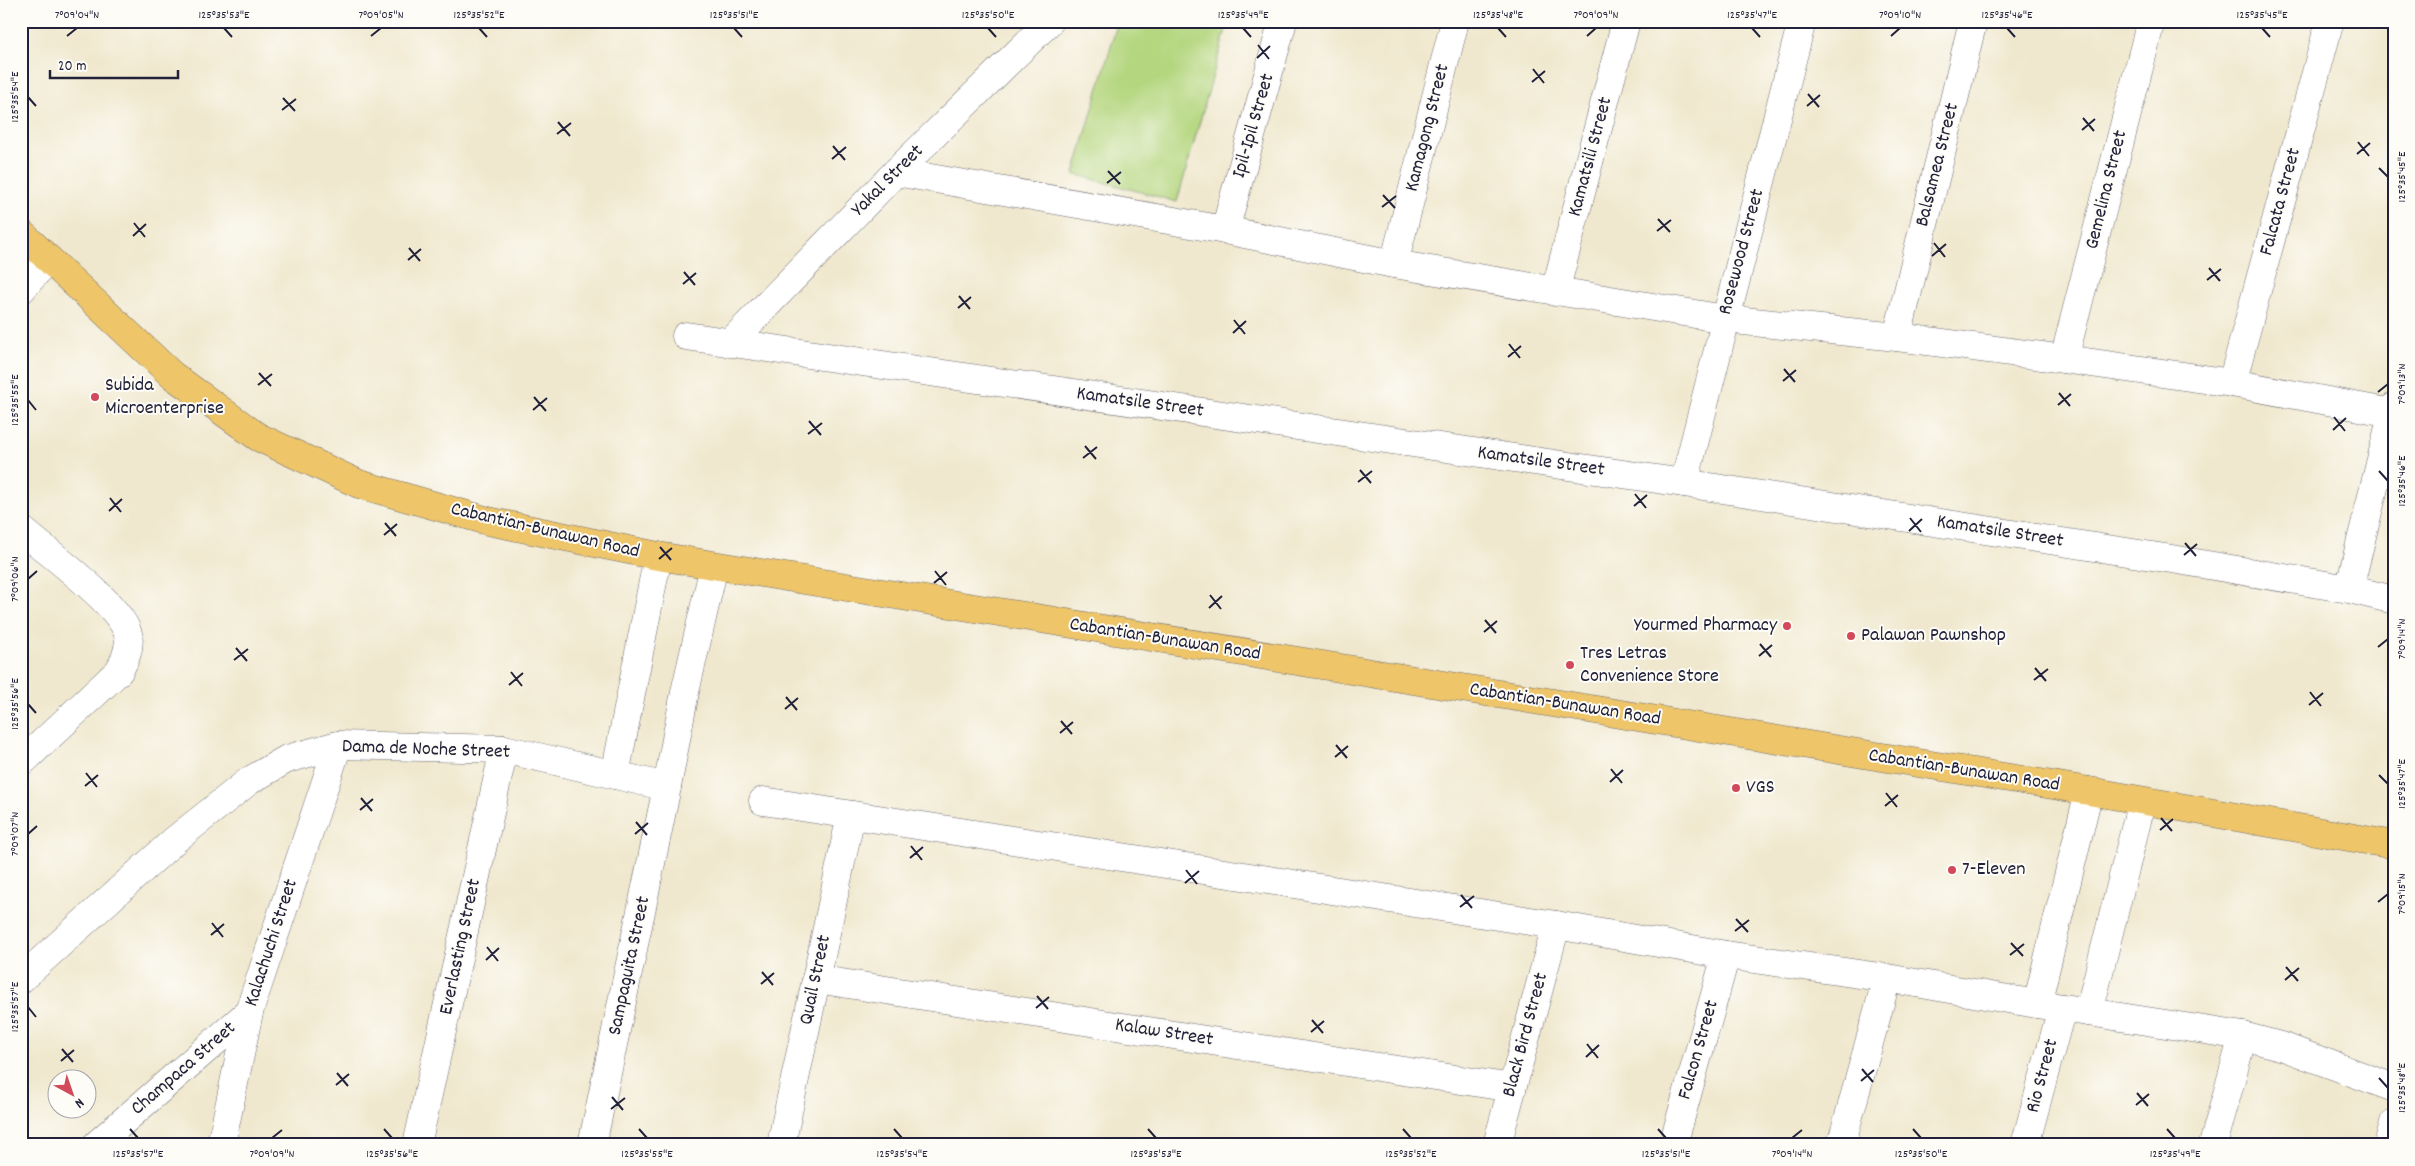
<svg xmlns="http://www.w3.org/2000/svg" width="2415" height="1166" viewBox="0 0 2415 1166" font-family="Dekko,sans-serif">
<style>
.green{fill:#b4d67e;stroke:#6b7c5c}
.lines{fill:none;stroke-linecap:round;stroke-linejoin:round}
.minor-casing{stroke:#6a676e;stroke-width:29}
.major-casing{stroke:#6a676e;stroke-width:29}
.minor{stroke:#fff;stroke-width:28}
.major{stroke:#eec569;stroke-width:28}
.ticks{fill:none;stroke:#22223b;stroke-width:2}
.poi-dot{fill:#d1495b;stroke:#fdfcf7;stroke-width:2}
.labels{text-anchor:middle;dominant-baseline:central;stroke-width:4;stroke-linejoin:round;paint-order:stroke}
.street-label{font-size:20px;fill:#22223b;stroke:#fdfcf7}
.poi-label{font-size:20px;fill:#22223b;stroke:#fdfcf7;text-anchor:start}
.neatline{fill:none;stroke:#22223b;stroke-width:2}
.ticks-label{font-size:12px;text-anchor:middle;fill:#22223b}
</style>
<rect width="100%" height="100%" fill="#fdfcf7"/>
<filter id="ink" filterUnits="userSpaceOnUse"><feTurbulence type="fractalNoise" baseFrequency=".02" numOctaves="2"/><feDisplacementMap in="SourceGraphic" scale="10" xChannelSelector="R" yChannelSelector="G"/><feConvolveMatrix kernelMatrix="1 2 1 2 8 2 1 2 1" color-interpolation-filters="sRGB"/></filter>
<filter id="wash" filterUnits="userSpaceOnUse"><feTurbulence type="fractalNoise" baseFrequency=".0096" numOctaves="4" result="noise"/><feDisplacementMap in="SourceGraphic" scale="20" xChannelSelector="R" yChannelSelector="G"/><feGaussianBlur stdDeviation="1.12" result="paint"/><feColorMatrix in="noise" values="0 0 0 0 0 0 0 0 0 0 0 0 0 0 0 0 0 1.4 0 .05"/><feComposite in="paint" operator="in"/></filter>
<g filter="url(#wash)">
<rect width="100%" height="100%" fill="#f0e8ce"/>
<!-- green -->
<polygon class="green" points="1118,21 1208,21 1227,26 1177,202 1074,174"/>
</g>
<g filter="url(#ink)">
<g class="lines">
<!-- minor casing -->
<g class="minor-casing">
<g id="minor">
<polyline points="896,172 1225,230 1394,264 1725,319 1897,337 2064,359 2232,383 2392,413"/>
<polyline points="1225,230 1283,21"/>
<polyline points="1394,264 1455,21"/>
<polyline points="21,290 48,259"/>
<polyline points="1555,292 1626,21"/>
<polyline points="686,336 1684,483 2178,560 2349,589 2394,600"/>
<polyline points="1897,337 1973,21"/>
<polyline points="730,343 896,172 1050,21"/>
<polyline points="2064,359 2151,21"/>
<polyline points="2232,383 2330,21"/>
<polyline points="1684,483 1802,21"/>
<path d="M21 529C47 552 120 604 128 634 131 647 125 660 119 671L21 763"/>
<polyline points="2349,589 2394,407"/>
<polyline points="615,775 658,556"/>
<polyline points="763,801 1556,925 1726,955 1887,978 2037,1004 2243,1036 2284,1047 2394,1088"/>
<polyline points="21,979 176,839 249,781 287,759 338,745 504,749 667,787"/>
<polyline points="816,979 1512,1088"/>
<polyline points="2037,1004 2089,791"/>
<polyline points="2089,1012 2142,801"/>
<polyline points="96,1145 249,1012"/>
<polyline points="221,1145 249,1012 338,745"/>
<polyline points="417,1145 504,749"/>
<polyline points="592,1145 667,787 685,692 714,566"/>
<polyline points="781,1145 851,815"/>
<polyline points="1497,1145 1556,925"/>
<polyline points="1673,1145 1726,955"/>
<polyline points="1841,1145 1887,978"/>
<polyline points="2025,1145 2062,1008"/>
<polyline points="2213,1145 2243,1036"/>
<polyline points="2388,1145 2394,1123"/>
</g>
</g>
<!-- major casing -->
<g class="major-casing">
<polyline id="major" points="21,233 172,375 258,437 359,484 488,521 658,556 2089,791 2394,845"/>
</g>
<!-- minor -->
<use href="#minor" class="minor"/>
<!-- major -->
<use href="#major" class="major"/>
</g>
</g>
<!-- ticks -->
<path class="ticks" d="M224 28 232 37M479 28 487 37M734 28 742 37M988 28 996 37M1243 28 1251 37M1498 28 1506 37M1752 28 1760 37M2007 28 2015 37M2262 28 2270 37M67 36 77 28M371 36 381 28M1587 36 1596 28M1891 36 1900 28M1258 45 1269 59M1257 58 1270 46M1533 69 1544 83M1532 82 1545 71M1808 94 1819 107M28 97 36 106M283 98 295 111M1807 106 1820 95M282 110 296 99M2083 118 2094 131M558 122 570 136M2082 130 2095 119M557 134 571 123M2358 142 2369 156M833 146 845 160M2357 154 2370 143M832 159 846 147M2379 168 2388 177M1108 171 1120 184M1107 183 1121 172M1383 195 1395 208M1382 207 1396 196M1658 219 1670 232M134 223 145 237M1657 231 1671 220M133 236 146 224M1934 243 1945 257M409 248 420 261M1932 256 1946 244M408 260 421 249M2209 268 2220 281M684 272 695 285M2207 280 2221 269M683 284 696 273M959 296 970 309M958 308 971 297M1234 320 1245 334M1233 333 1246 321M1509 344 1520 358M1508 357 1521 346M1784 369 1795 382M259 373 271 386M1783 381 1796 370M258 385 272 374M2378 392 2388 384M2059 393 2070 406M534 397 546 411M28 400 36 410M2058 405 2071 394M533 410 547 398M2334 417 2345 431M809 421 821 435M2333 430 2346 418M808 434 822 423M1085 446 1096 459M1083 458 1097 447M1360 470 1371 483M2379 471 2388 481M1358 482 1372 471M1635 494 1646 508M110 498 121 512M1634 506 1647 495M109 511 122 499M1910 518 1921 532M385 523 396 536M1909 531 1922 519M384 535 397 524M2185 543 2196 556M660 547 671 560M2184 555 2197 544M659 559 672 548M935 571 946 585M28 579 37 571M934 583 947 572M1210 595 1221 609M1209 608 1222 596M1485 620 1496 633M1484 632 1497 621M1760 644 1771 657M2378 647 2388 639M236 648 247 661M1759 656 1772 645M234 660 248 649M2035 668 2046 681M511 672 522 686M2034 680 2048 669M509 685 523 673M2310 692 2321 706M786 697 797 710M28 704 36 713M2309 705 2323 693M785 709 798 698M1061 721 1072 734M1060 733 1073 722M1336 745 1347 758M1335 757 1348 746M1611 769 1622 783M86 773 97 787M2379 775 2388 784M1610 782 1623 770M85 786 98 775M1886 793 1897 807M361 798 372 811M1885 806 1898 795M360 810 373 799M2161 818 2172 831M636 822 647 835M2160 830 2173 819M28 834 37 826M635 834 648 823M911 846 922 860M910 858 923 847M1186 870 1197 884M1185 883 1199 871M1461 895 1472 908M2378 902 2388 894M1460 907 1474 896M1736 919 1748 932M212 923 223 937M1735 931 1749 920M211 935 224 924M2011 943 2023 956M487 947 498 961M2010 955 2024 944M486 960 499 948M2286 967 2298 981M762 972 773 985M2285 980 2299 968M761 984 774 973M1037 996 1048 1009M28 1007 36 1017M1036 1008 1049 997M1312 1020 1323 1033M1311 1032 1324 1021M1587 1044 1598 1058M62 1049 73 1062M1586 1057 1599 1045M61 1061 74 1050M1862 1069 1873 1082M337 1073 348 1086M2379 1078 2388 1088M1861 1081 1874 1070M336 1085 349 1074M2137 1093 2148 1106M612 1097 623 1110M2136 1105 2149 1094M611 1109 625 1098M130 1129 138 1138M384 1129 392 1138M639 1129 647 1138M894 1129 902 1138M1148 1129 1156 1138M1403 1129 1411 1138M1658 1129 1666 1138M1913 1129 1921 1138M2167 1129 2175 1138M272 1138 282 1130M1792 1138 1802 1130"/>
<!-- markers -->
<g class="poi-dot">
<circle cx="95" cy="397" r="5"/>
<circle cx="1787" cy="626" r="5"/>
<circle cx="1851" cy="636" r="5"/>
<circle cx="1570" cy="665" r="5"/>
<circle cx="1736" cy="788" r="5"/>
<circle cx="1952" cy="870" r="5"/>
</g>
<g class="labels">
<!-- street labels -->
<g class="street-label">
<text transform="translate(1254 126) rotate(-74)">Ipil-Ipil Street</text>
<text transform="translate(1428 128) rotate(-76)">Kamagong Street</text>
<text transform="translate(1591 157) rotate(-75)">Kamatsili Street</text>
<text transform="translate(1938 165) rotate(-76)">Balsamea Street</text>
<text transform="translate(888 181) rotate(-45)">Yakal Street</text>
<text transform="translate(2107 190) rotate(-76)">Gemelina Street</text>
<text transform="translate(2281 202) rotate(-75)">Falcata Street</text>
<text transform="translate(1742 252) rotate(-75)">Rosewood Street</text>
<text transform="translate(1140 403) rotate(8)">Kamatsile Street</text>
<text transform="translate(1541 462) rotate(8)">Kamatsile Street</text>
<text transform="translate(545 531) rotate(13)">Cabantian-Bunawan Road</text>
<text transform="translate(2000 532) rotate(9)">Kamatsile Street</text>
<text transform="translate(1165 640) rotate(9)">Cabantian-Bunawan Road</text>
<text transform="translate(1565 705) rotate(9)">Cabantian-Bunawan Road</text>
<text transform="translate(426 750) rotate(2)">Dama de Noche Street</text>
<text transform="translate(1964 771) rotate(9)">Cabantian-Bunawan Road</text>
<text transform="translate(272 943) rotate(-72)">Kalachuchi Street</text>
<text transform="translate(461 947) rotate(-78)">Everlasting Street</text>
<text transform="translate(630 966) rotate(-78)">Sampaguita Street</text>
<text transform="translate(816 980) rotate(-78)">Quail Street</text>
<text transform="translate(1164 1033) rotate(9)">Kalaw Street</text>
<text transform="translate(1526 1035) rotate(-75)">Black Bird Street</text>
<text transform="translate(1699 1050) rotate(-74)">Falcon Street</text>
<text transform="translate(184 1069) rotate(-41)">Champaca Street</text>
<text transform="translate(2043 1076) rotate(-75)">Rio Street</text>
</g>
<!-- poi labels -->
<g class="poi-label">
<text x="105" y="386">Subida<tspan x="105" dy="23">Microenterprise</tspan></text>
<text x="1777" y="626" text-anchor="end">Yourmed Pharmacy</text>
<text x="1861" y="636">Palawan Pawnshop</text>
<text x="1580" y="654">Tres Letras<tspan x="1580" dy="23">Convenience Store</tspan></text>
<text x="1746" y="788">VGS</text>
<text x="1962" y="870">7-Eleven</text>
</g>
</g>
<!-- margin -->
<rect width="2415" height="1166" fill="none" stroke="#fdfcf7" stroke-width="55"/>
<!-- north arrow -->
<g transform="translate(72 1094) rotate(140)"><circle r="24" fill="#fdfcf7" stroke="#a5a5ac"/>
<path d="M0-4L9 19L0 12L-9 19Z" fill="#d1495b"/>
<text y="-8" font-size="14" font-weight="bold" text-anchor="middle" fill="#22223b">N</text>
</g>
<!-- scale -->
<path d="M50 70v8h128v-8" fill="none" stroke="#22223b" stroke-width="2.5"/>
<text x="58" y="70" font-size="15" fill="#22223b" stroke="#fdfcf7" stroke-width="4" paint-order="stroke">20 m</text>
<rect x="28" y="28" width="2360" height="1110" class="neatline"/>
<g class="ticks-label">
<text x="77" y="18">7°09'04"N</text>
<text x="224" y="18">125°35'53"E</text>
<text x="381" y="18">7°09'05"N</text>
<text x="479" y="18">125°35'52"E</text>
<text x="734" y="18">125°35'51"E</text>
<text x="988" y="18">125°35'50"E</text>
<text x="1243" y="18">125°35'49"E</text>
<text x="1498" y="18">125°35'48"E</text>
<text x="1596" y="18">7°09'09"N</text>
<text x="1752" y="18">125°35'47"E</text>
<text x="1900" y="18">7°09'10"N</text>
<text x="2007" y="18">125°35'46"E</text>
<text x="2262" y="18">125°35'45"E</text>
<text transform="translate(14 97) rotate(-90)" y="4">125°35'54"E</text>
<text transform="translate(2401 177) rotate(-90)" y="4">125°35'45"E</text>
<text transform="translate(2401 384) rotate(-90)" y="4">7°09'13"N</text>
<text transform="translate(14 400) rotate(-90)" y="4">125°35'55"E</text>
<text transform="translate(2401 481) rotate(-90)" y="4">125°35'46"E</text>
<text transform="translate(14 579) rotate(-90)" y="4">7°09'06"N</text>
<text transform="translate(2401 639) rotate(-90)" y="4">7°09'14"N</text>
<text transform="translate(14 704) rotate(-90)" y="4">125°35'56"E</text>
<text transform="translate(2401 784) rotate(-90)" y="4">125°35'47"E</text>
<text transform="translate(14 834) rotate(-90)" y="4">7°09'07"N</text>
<text transform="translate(2401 894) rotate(-90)" y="4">7°09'15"N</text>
<text transform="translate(14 1007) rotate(-90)" y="4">125°35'57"E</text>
<text transform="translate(2401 1088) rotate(-90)" y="4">125°35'48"E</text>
<text x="138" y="1157">125°35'57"E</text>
<text x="272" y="1157">7°09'09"N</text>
<text x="392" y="1157">125°35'56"E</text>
<text x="647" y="1157">125°35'55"E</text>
<text x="902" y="1157">125°35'54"E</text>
<text x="1156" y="1157">125°35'53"E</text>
<text x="1411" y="1157">125°35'52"E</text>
<text x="1666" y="1157">125°35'51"E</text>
<text x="1792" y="1157">7°09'14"N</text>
<text x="1921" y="1157">125°35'50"E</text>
<text x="2175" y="1157">125°35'49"E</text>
</g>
</svg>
